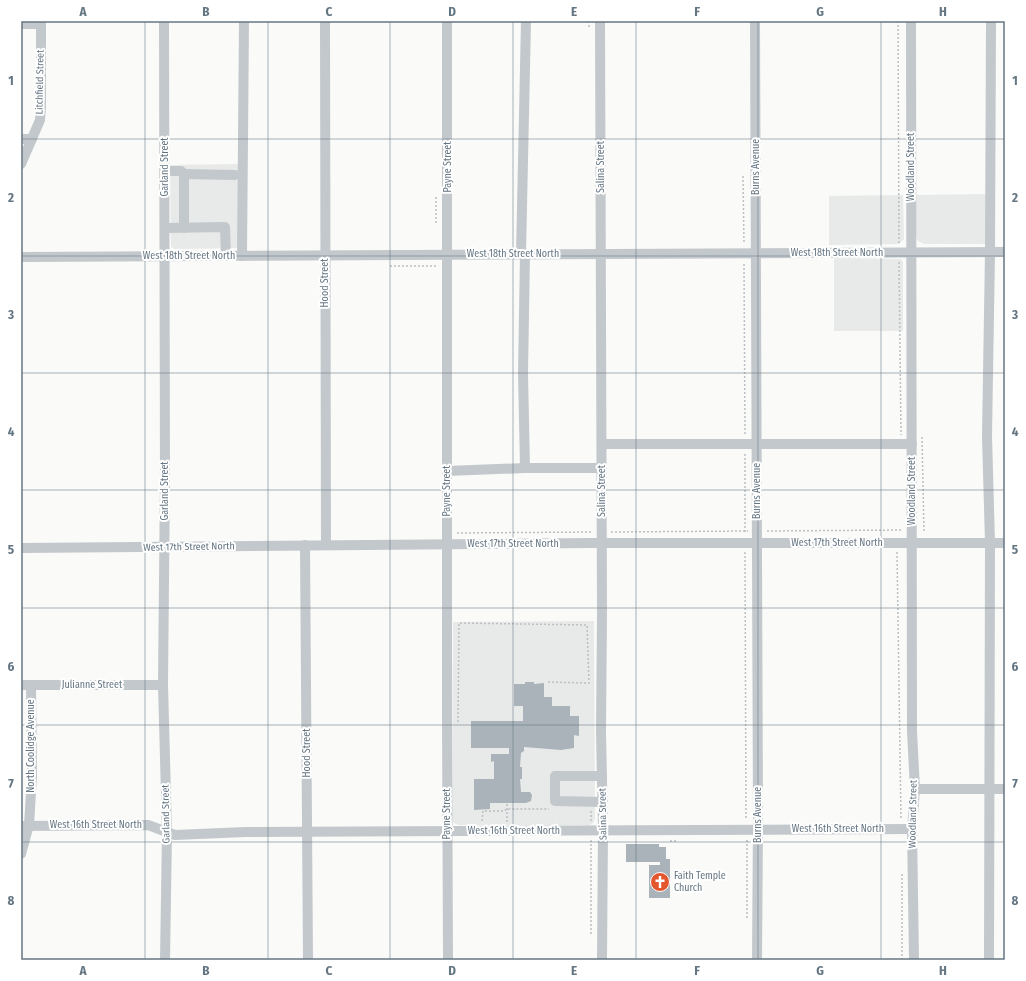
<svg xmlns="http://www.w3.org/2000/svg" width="1026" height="981" viewBox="0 0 1026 981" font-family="'Fira Sans Condensed',sans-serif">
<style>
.built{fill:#e8e9e9}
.building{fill:#aab3b9}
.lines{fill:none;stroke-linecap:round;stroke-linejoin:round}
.path{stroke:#bbbfc2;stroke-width:1.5;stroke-dasharray:2 2;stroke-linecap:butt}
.minor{stroke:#c3c8cc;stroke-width:10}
.grid{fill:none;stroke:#657683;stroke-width:1;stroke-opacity:0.55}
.labels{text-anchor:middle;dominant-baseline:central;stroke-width:4;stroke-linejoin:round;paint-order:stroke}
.street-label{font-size:10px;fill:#657683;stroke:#fff}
.poi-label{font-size:10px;fill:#657683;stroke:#fff;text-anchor:start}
.neatline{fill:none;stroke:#657683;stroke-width:1.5}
.grid-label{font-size:13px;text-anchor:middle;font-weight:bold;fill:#657683}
</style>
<rect width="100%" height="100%" fill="#fafaf8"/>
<!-- built -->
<g class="built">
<polygon points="242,164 243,248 175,249 171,247 170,165"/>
<polygon points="987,194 986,244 924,244 918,241 916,237 916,195"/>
<polygon points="903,195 904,239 899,244 829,245 829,196"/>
<polygon points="834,258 901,259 903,262 903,331 834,331"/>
<polygon points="594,621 595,819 593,823 590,825 459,825 454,823 452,820 453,622"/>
</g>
<!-- building -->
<g class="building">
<polygon points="525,682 534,682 534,684 544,683 544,697 552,697 552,706 570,706 570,716 579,716 579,736 574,735 574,748 561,750 524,747 524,751 521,753 520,767 522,767 522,779 520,779 521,792 530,792 532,795 531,801 526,803 490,803 490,809 474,810 474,779 494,779 494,761 491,762 491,754 509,754 509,748 471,748 471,721 523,721 523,706 514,706 514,684 525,684"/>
<polygon points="626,844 659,844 659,847 666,847 666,859 670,859 670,898 649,898 649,865 660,865 660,862 626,862"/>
</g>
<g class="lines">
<!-- path -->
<g class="path">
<polyline points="589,21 589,27"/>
<polyline points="898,21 899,243"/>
<polyline points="743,176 744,244"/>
<polyline points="436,197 436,223"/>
<polyline points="899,262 901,435"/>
<polyline points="744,264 745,434"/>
<polyline points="390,266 437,266"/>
<polyline points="922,437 924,533"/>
<polyline points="745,454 745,532"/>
<polyline points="767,531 902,530"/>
<polyline points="611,532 748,531"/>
<polyline points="457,533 592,532"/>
<polyline points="897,552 901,820"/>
<polyline points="744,553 745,553 746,820"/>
<polyline points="458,722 459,623 587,625 589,683 547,682"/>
<polyline points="482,821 483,811 504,811 507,809 549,809"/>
<polyline points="591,821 591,811"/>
<polyline points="507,822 507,803"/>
<polyline points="747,840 747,918"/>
<polyline points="670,841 677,841"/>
<polyline points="902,874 902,960"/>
<polyline points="591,934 591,841 592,841"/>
</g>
<!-- minor -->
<g class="minor">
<polyline points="164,21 165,478 163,685 167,832 165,960"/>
<polyline points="325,21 326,545"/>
<polyline points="447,21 447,716 448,960"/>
<polyline points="600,21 602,614 601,732 603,830 602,960"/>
<polyline points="755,21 758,820 757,960"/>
<polyline points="911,21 912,731 915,789 912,829 914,960"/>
<polyline points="21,24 41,24"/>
<polyline points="21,139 32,139"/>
<polyline points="21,164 40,120 41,107 41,21"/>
<polyline points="165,171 181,171 184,174 184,228"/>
<polyline points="184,174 235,175"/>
<polyline points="165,228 225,227 226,256"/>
<polyline points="521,254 526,21"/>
<polyline points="242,256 244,21"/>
<polyline points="21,257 1005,252"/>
<polyline points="602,444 912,444"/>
<polyline points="525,468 602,468"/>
<polyline points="447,471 525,468 523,373 525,254"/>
<polyline points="305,545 308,960"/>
<polyline points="21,548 591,543 1005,543"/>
<polyline points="21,685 163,685"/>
<polyline points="602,776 555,776 555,801 603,802"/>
<polyline points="915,789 1005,789"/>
<polyline points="21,826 148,825 175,835 245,832 912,829"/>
<polyline points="21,854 29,825 32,776 31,685"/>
<polyline points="989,960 990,543 987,436 990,252 991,21"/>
</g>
</g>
<!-- grid -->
<path class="grid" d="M145 21V960M268 21V960M390 21V960M513 21V960M636 21V960M758 21V960M881 21V960M21 139H1005M21 256H1005M21 373H1005M21 490H1005M21 608H1005M21 725H1005M21 842H1005"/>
<!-- icons -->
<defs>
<g id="church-disc" transform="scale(1)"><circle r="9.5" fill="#e4572e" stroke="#fff"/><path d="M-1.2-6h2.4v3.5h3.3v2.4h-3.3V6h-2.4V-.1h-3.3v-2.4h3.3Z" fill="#fff"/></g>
</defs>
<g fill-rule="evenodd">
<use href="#church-disc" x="660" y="882"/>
</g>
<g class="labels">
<!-- street labels -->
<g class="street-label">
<text transform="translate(40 82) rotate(-89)">Litchfield Street</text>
<text transform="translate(165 167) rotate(-90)">Garland Street</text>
<text transform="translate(448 167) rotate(-90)">Payne Street</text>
<text transform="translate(601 167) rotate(-90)">Salina Street</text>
<text transform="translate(756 167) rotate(-90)">Burns Avenue</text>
<text transform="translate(911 167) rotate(-90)">Woodland Street</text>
<text x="837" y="253">West 18th Street North</text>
<text x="513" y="254">West 18th Street North</text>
<text x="189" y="256">West 18th Street North</text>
<text transform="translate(325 283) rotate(-90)">Hood Street</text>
<text transform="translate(165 491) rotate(-90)">Garland Street</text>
<text transform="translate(447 491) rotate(-90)">Payne Street</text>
<text transform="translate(602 491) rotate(-90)">Salina Street</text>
<text transform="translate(757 491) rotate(-90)">Burns Avenue</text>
<text transform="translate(912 491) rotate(-90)">Woodland Street</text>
<text x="837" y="543">West 17th Street North</text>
<text x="513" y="544">West 17th Street North</text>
<text transform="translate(189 547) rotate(-1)">West 17th Street North</text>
<text x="92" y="685">Julianne Street</text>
<text transform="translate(31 746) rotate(-90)">North Coolidge Avenue</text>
<text transform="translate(307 753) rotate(-90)">Hood Street</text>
<text transform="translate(166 814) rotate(-91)">Garland Street</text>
<text transform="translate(447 814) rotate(-90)">Payne Street</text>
<text transform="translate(603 814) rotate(-91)">Salina Street</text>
<text transform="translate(913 814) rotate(-89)">Woodland Street</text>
<text transform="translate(758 815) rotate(-90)">Burns Avenue</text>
<text x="96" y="825">West 16th Street North</text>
<text x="838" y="829">West 16th Street North</text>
<text x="514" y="831">West 16th Street North</text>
</g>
<!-- poi labels -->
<g class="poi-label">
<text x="674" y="876">Faith Temple<tspan x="674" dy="12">Church</tspan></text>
</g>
</g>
<!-- border -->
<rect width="1026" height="981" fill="none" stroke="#ffffff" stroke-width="44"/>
<rect x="22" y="22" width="982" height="937" class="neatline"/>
<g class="grid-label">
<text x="83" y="16">A</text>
<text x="206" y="16">B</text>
<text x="329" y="16">C</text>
<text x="452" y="16">D</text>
<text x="574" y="16">E</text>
<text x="697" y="16">F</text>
<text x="820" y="16">G</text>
<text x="943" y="16">H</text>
<text x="11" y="85">1</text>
<text x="1015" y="85">1</text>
<text x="11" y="202">2</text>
<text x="1015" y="202">2</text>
<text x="11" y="319">3</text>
<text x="1015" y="319">3</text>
<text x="11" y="436">4</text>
<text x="1015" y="436">4</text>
<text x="11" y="554">5</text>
<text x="1015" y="554">5</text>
<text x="11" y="671">6</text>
<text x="1015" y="671">6</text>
<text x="11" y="788">7</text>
<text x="1015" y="788">7</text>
<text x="11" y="905">8</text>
<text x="1015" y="905">8</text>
<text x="83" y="975">A</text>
<text x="206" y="975">B</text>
<text x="329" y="975">C</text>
<text x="452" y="975">D</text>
<text x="574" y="975">E</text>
<text x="697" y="975">F</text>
<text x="820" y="975">G</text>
<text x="943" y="975">H</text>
</g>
</svg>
